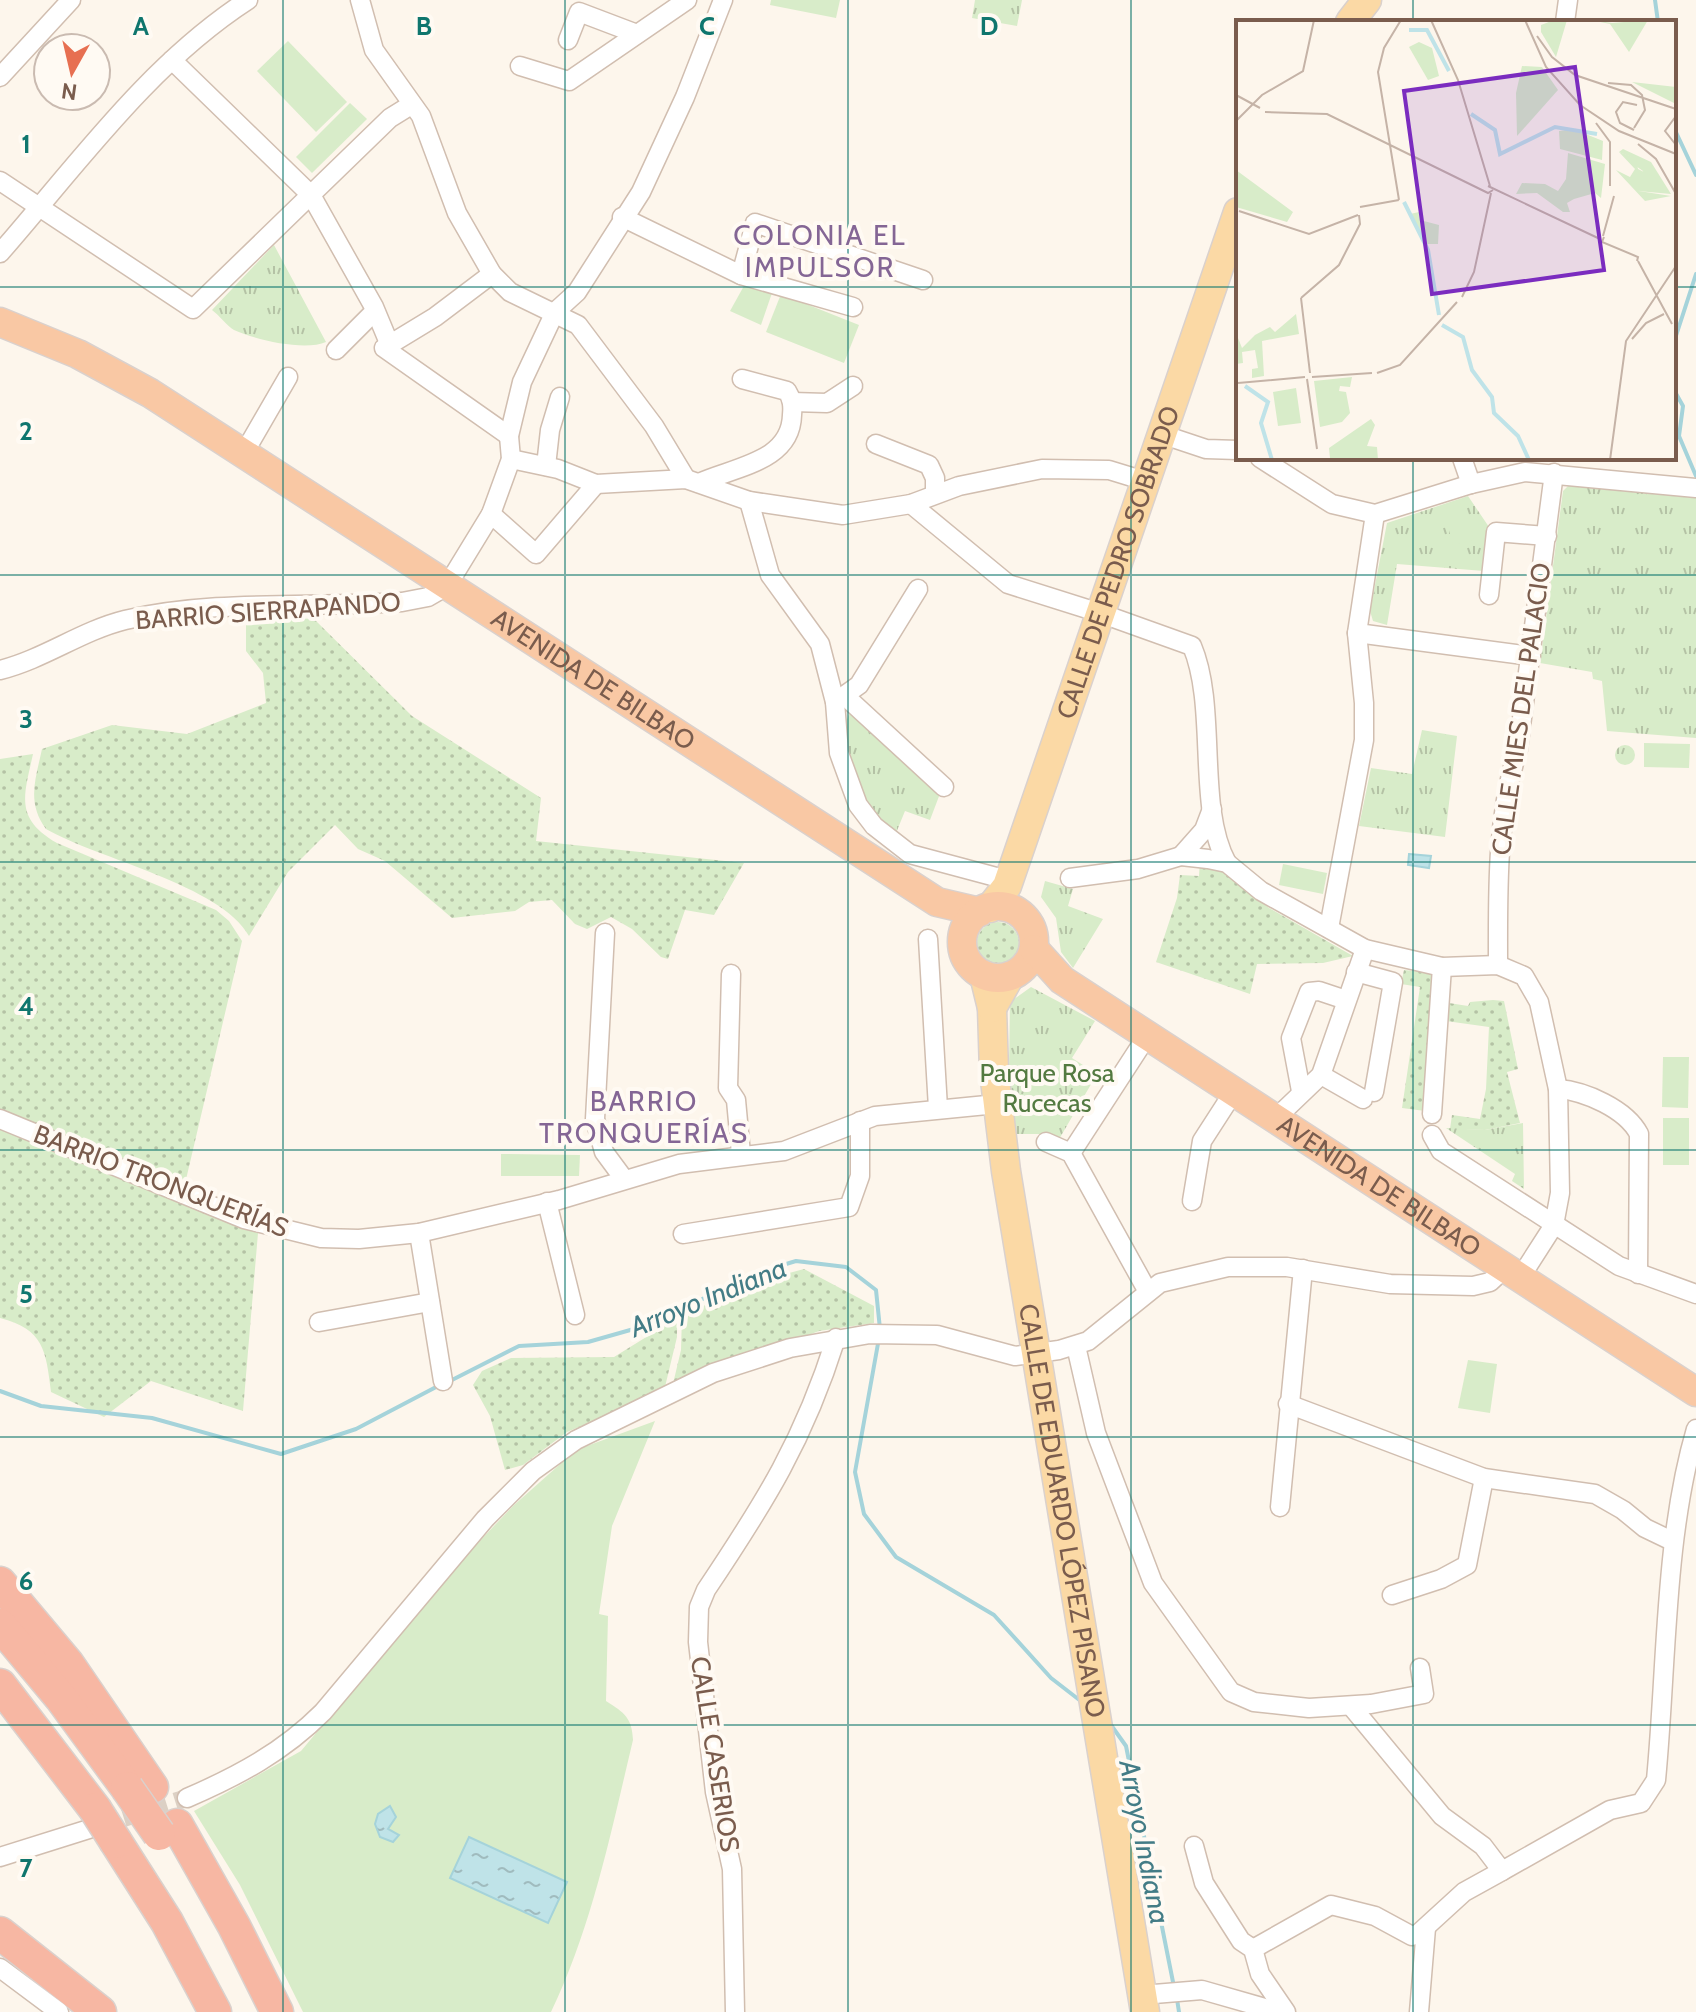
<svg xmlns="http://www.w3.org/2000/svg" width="1696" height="2012" viewBox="0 0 1696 2012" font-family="Cabin,sans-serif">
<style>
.grass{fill:url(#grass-dots)}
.park{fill:url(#park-tufts)}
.pitch{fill:#d8ecc9}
.water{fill:url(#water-ripples);stroke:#a5d3da;stroke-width:2}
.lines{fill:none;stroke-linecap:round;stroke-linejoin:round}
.stream{stroke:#a5d3da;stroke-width:4}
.minor-tunnel{stroke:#dcd0c4;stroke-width:18;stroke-dasharray:18 9;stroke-linecap:butt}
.minor-casing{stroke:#d1beb0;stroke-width:21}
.primary-casing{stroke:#dad1cd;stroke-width:31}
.trunk-casing{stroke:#dad1cd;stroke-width:31}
.motorway-casing{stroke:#dad1cd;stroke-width:35}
.minor{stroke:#fff;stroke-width:18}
.primary{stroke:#fbd9a5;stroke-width:28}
.trunk{stroke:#f9c8a4;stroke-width:28}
.motorway{stroke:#f7b7a3;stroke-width:32}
.motorway-bridge-casing{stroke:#dad1cd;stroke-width:35;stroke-linecap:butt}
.motorway-bridge{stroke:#f7b7a3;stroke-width:32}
.grid{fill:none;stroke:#0f766e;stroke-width:2;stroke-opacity:0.55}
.labels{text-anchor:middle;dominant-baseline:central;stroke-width:8;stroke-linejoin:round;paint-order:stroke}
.street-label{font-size:26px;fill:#7a5c4d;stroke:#fffaf3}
.park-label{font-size:26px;fill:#537a41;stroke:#fffaf3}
.neighbourhood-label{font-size:28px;letter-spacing:2px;fill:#846695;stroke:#fffaf3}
.water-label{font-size:28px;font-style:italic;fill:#437c86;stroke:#fffaf3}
.inset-river{fill:none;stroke:#bfe3e8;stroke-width:4}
.inset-road{fill:none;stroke:#c5b3a7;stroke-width:2}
.view{fill:#7b2cbf;fill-opacity:0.15;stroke:#7b2cbf;stroke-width:4}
.inset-edge{fill:none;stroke:#7a5c4d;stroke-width:4}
.grid-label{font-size:26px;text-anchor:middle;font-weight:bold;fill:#0f766e;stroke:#fffaf3;stroke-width:8;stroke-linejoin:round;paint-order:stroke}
</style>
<defs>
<pattern id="grass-dots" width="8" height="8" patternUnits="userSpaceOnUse" patternTransform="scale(2)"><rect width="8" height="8" fill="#d8ecc9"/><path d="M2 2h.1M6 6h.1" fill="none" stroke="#b4c2a5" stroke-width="1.8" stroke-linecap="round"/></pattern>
<pattern id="park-tufts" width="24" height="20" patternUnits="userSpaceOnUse" patternTransform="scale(2)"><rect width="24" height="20" fill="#d8ecc9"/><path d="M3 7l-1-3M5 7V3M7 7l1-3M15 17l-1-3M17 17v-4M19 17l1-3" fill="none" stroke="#b4c2a5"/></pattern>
<pattern id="water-ripples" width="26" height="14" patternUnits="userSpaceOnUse" patternTransform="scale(2)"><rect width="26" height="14" fill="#bfe3e8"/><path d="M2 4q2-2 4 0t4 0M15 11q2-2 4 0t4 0" fill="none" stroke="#a0bbbe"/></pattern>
</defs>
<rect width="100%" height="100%" fill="#fdf6ec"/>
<!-- grass -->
<g class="grass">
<path d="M246 616 314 619 412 716 541 798 536 841 744 863 714 915 685 910 668 959 661 957 632 929 611 917 587 929 575 924 552 900 529 902 515 911 452 918 385 861 358 849 335 825 288 872 249 936C221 885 98 859 46 829 26 802 36 778 42 749L112 725 187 734 266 703 263 673 246 651Z"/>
<path d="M33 754C24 796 14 818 57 843L216 910 229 921 242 941 184 1188 0 1111V759Z"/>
<polygon points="1200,860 1229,875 1269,908 1353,956 1323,963 1257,964 1250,994 1156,962 1177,898 1180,875 1199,876"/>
<circle cx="998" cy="943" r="21"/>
<polygon points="1404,970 1432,973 1425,1111 1402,1108 1420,987 1401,984"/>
<polygon points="1493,1000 1504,1001 1518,1069 1507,1072 1520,1123 1485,1130 1450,1129 1452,1115 1480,1119 1486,1089 1489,1027 1446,1021 1449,1003 1468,1006 1470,1002"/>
<path d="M0 1125 258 1233 243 1411 151 1381 104 1417 51 1392C46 1351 44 1329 0 1318Z"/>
<polygon points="804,1269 874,1306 874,1323 819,1331 672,1388 681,1350 682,1315 767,1279"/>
<polygon points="677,1318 677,1337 664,1391 567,1432 523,1465 505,1470 490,1416 473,1385 482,1371 511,1358 614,1357"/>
</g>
<!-- park -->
<g class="park">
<polygon points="975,0 1022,0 1017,26 972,18"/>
<path d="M274 245 326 342C306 351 258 341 234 330 227 326 220 316 212 310Z"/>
<polygon points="1568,486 1696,498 1696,738 1607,731 1602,681 1593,679 1592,672 1540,663 1563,491"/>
<polygon points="1468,496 1489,527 1484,571 1397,564 1387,625 1373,621 1370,611 1387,523"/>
<path d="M851 710 941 791 930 820 905 811 896 833C864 810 830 749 851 710Z"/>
<polygon points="1422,730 1457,736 1445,837 1359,826 1371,768 1412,774"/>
<circle cx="1625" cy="755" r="10"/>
<polygon points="1045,881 1073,889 1068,906 1103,919 1073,968 1061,952 1056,918 1041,897"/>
<polygon points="1031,987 1095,1021 1072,1058 1097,1074 1058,1141 1039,1134 1016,1134 1009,1069 1010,1002"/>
<polygon points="1523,1123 1524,1189 1512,1181 1515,1174 1446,1128 1485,1130"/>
</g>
<!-- pitch -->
<g class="pitch">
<polygon points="771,0 840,0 836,18 770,5"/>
<polygon points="288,41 347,102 316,132 257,71"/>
<polygon points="350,103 367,119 312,173 296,157"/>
<polygon points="745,284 772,293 761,325 730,311"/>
<polygon points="781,294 859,325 844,363 766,332"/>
<polygon points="1464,503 1474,540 1453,545 1443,509"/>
<polygon points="1644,743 1690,744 1689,768 1644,767"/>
<polygon points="1283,864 1327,873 1323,894 1279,885"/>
<polygon points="1663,1057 1689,1057 1688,1108 1662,1107"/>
<rect x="1663" y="1118" width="26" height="47"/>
<polygon points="501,1154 580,1155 579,1176 501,1176"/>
<polygon points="1468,1360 1497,1364 1490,1413 1458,1408"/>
<path d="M655 1421 612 1526 599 1614 608 1616 606 1701C625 1713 632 1718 633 1740 611 1832 592 1927 551 2012H303L240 1885 194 1811 301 1751 454 1568 513 1506 576 1450Z"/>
</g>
<!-- water -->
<g class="water">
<polygon points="1409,854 1431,856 1429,868 1408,865"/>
<polygon points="390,1806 396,1817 388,1829 399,1835 393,1842 380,1837 375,1824 378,1814"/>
<polygon points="469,1837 567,1882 548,1923 450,1878"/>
</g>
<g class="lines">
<!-- stream -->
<g class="stream">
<polyline points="1655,0 1658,22"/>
<polyline points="1674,128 1696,175"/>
<polyline points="1674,342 1696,274"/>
<polyline points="1674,390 1683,406 1679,436 1696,476"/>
<polyline points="879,1338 855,1472 864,1514 896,1557 994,1615 1051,1678 1082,1702"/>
<polyline points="450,1381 519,1346 588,1342 662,1321 743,1277 796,1261 846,1267 876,1290 880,1329"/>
<polyline points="0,1391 41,1406 152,1418 281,1454 356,1429 438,1386"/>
<polyline points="1111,1725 1126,1746 1174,1987"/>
<polyline points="1177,1999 1179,2012"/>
</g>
<!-- minor-tunnel -->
<polyline class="minor-tunnel" points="98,1826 187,1798"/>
<!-- minor casing -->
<g class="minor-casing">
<g id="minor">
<polyline points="360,0 374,50 421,116 457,213 492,274 510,292 578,325 654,426 686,479"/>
<polyline points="1565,22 1568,0"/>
<polyline points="568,40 579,12 637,34"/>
<polyline points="172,60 311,195 374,307 389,343"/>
<polyline points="520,66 569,81 687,0"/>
<polyline points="0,77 71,0"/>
<polyline points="0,181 193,309 390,118 411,105"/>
<polyline points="622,217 741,275 853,307"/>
<path d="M0 253C77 165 149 64 248 0"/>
<polyline points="492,274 435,317 384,348 509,436"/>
<polyline points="741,275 755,223 923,280"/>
<polyline points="336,350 375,311"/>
<polyline points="792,402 827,403 853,386"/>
<polyline points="1173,438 1206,449 1238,450"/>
<polyline points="876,444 929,465 935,478 935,494"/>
<polyline points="244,453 288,377"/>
<polyline points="1260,458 1332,504 1375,514 1471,484 1525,472 1696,488"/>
<polyline points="1462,458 1471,484"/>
<polyline points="511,459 558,469 596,484 686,479 749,501 843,515 911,504 959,486 1042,469 1109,470 1145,481"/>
<polyline points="546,466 550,430 560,397"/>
<path d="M699 483C734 467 791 462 792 415 793 405 792 399 787 391L742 379"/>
<polyline points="749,501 770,575 820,644 835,702 839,753 858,805 874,826 910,854 996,877 1007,886"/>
<polyline points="911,504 1008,584 1100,613"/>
<polyline points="491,514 536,554 596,484"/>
<polyline points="1489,595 1496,532 1547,536"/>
<path d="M1111 617 1192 646C1218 707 1196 807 1227 863"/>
<polyline points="1357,633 1531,656"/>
<path d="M0 670C44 659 81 631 125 620 214 599 311 608 402 602L428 597 447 586 491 514 511 459 509 436 522 382 555 312 577 292 641 192 685 97 723 0"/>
<polyline points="845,696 944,787"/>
<polyline points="835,702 859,685 918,589"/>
<polyline points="1181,856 1204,830 1212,809"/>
<polyline points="1070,878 1138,869 1181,856 1208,859 1227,863 1261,891 1365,949 1442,967 1498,965 1524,976 1539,1002 1558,1089 1560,1193 1554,1225 1520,1278"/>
<polyline points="1329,928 1364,740 1364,703 1357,633 1375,514"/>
<polyline points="605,933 595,1119 604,1152 624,1179"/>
<polyline points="928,939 938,1108"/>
<path d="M1498 965C1498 891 1496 819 1518 749L1554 473"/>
<polyline points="1356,972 1393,982 1374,1092"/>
<polyline points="731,974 728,1088 736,1100 741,1154"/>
<polyline points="1321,1075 1363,1099"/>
<path d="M1558 1089C1585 1091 1626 1109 1639 1134L1638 1274"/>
<polyline points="1301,1091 1291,1038 1309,992 1319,991 1346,1000"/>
<polyline points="1432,1114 1442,967"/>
<polyline points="0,1119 244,1219 321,1238 359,1239 419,1233 559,1200 679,1164 784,1151 875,1116 997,1104"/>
<polyline points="1275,1119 1321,1075 1365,949"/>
<polyline points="1432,1135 1441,1151 1619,1266 1696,1294"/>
<polyline points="1046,1142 1071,1153 1148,1292"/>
<polyline points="1071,1153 1147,1036"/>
<polyline points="1192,1201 1202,1141 1233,1093"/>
<polyline points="547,1202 575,1315"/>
<polyline points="419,1233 443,1381"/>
<polyline points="683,1234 849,1207 860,1176 860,1121"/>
<polyline points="319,1322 430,1302"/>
<polyline points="1076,1346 1096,1433 1153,1583 1231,1692 1254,1702 1309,1708 1371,1704 1424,1694 1420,1668"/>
<polyline points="1288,1404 1484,1478 1595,1494 1623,1510 1645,1528 1672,1541"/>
<polyline points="1280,1507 1303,1269"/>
<polyline points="1392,1595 1441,1579 1467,1565 1484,1478"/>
<path d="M1351 1706 1442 1816 1483 1846 1502 1871 1610 1810 1641 1803 1656 1780C1667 1666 1664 1538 1696 1429"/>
<path d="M187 1798C238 1776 283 1752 323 1712L485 1519 533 1471 576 1440 713 1373 790 1348 870 1334 937 1335 1015 1356 1059 1350 1088 1341 1160 1283 1228 1267H1287L1390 1284 1473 1286 1490 1282 1505 1268"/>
<polyline points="1194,1846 1204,1883 1241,1941 1253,1949 1260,1974 1286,2012"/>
<polyline points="0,1857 89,1829"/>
<polyline points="1253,1949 1331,1905 1375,1916 1412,1936 1418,1934 1464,1892 1502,1871"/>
<polyline points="0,1968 59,2012"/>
<polyline points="1142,1995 1202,1990 1279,2012"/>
<path d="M735 2012 732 1869 715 1792 698 1642 699 1607 706 1590C765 1502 804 1440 836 1338"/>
<polyline points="1419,2012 1426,1928"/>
</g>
</g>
<!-- primary casing -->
<g class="primary-casing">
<g id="primary">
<polyline points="1350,22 1367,0"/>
<path id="s1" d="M990 908 1007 886 1238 212"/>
<path id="s2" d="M984 975 992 1008 994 1072 1006 1171 1145 2012"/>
<polyline points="992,1008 1010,976"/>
</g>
</g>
<!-- trunk casing -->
<g class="trunk-casing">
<g id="trunk">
<path id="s3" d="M0 322 78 354 150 393 937 902 980 912"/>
<circle cx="998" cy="942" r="36"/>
<path id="s4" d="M1034 949 1062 980 1696 1392"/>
</g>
</g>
<!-- motorway casing -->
<g class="motorway-casing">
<g id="motorway">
<polyline points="0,1583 68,1664 152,1787"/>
<polyline points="0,1625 61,1698 127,1788"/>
<polyline points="0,1685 95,1809"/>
<polyline points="177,1825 234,1926 277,2012"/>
<polyline points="116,1842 167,1922 215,2012"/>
<polyline points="0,1933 100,2012"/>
</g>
</g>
<!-- minor -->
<use href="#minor" class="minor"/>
<!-- primary -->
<use href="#primary" class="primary"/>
<!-- trunk -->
<use href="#trunk" class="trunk"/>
<!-- motorway -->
<use href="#motorway" class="motorway"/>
<!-- motorway-bridge casing -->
<g class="motorway-bridge-casing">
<g id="motorway-bridge">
<polyline points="127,1788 159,1834"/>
<polyline points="95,1809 116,1842"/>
</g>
</g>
<!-- motorway-bridge -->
<use href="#motorway-bridge" class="motorway-bridge"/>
</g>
<!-- grid -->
<path class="grid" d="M283 0V2012M565 0V2012M848 0V2012M1131 0V2012M1413 0V22M0 287H1238M1674 287H1696M1413 458V2012M0 575H1696M0 862H1696M0 1150H1696M0 1437H1696M0 1725H1696"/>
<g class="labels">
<!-- street labels -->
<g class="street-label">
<text stroke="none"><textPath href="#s1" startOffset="370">CALLE DE PEDRO SOBRADO</textPath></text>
<text transform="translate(268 611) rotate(-4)">BARRIO SIERRAPANDO</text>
<text stroke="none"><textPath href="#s3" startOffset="694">AVENIDA DE BILBAO</textPath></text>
<text transform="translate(1521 709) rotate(-82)">CALLE MIES DEL PALACIO</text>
<text transform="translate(161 1181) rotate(21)">BARRIO TRONQUERÍAS</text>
<text stroke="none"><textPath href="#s4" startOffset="420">AVENIDA DE BILBAO</textPath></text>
<text stroke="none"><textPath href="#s2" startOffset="542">CALLE DE EDUARDO LÓPEZ PISANO</textPath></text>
<text transform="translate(715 1754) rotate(81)">CALLE CASERIOS</text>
</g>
<!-- park labels -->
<g class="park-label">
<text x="1047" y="1073">Parque Rosa<tspan x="1047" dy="30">Rucecas</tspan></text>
</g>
<!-- neighbourhood labels -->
<g class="neighbourhood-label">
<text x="820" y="235">COLONIA EL<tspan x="820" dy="32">IMPULSOR</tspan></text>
<text x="644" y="1101">BARRIO<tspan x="644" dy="32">TRONQUERÍAS</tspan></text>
</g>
<!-- water labels -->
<g class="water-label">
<text transform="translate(708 1297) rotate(-22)">Arroyo Indiana</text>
<text transform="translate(1145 1842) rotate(79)">Arroyo Indiana</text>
</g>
</g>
<!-- overview -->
<g transform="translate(1236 20)">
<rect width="440" height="440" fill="#fdf6ec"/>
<path d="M318 0H331L320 37 305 12V5ZM355 0 376 3 412 0 393 32 374 4ZM337 109 367 121 366 140 324 129 323 111ZM387 129 415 142 435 174 402 171 409 168 407 151 397 144 400 139 383 132ZM332 133 369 144 365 178 359 173 338 179 331 183 334 192H327L301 173 280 174 286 163 309 164 322 171 330 159ZM60 294 63 314 26 321 28 356 16 358V349L22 348 19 330 6 332 7 343 0 344V313L6 328 19 315 34 307 39 312ZM116 357 114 367 104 366 103 371 110 372 114 393 106 402 84 407 78 361ZM135 399 139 405 131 426 141 427 142 440 94 438 93 428Z" fill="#d8ecc9"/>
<path d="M396 62 440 67V84ZM383 132 400 138 402 149 420 158H408L412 170 403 171 435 176 409 181 380 150 394 157 399 149Z" fill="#d8ecc9"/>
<path d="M183 22 196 28 203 56 192 60 173 27Z" fill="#d8ecc9"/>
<path d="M0 150 57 192 51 202 0 187ZM183 192 184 200 203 205 202 224H189L174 194ZM60 368 65 403 42 406 37 372Z" fill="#d8ecc9"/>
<path d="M286 46 306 47 322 70 281 116 280 73Z" fill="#d8ecc9"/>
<path class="inset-river" d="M173 10H191L213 51M235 94 259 110 264 134 319 107 361 114M168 182 192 230 203 295M206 305 227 317 236 350 256 377 258 393 282 416 293 440M9 366 32 382 25 403 36 440"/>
<path class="inset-road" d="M195 0 222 60 254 166M289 0 310 47 344 85 383 111 440 134M301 16 316 37 339 55 440 89M372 63 395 65 406 75 409 90 398 108M0 75 24 88M29 92 91 94 252 173 257 170M440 96 429 111 440 125M0 101 26 75 67 51 78 0M360 103 374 122V166M398 110 384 103 380 92 387 82 401 85M402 124 420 139 440 174M252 166 364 219M163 180 142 52 148 28 165 0M124 187 163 180M3 191 73 214 122 195M367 216 378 176M368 217 366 222 402 237 401 241M402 241 436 304M226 277 238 252 255 173M65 278 103 245 124 204 123 195M65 278 74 353M396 319 410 303 428 294M141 353 164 345 221 282M76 357 136 353M71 359 81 429M2 363 69 357M374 440 390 321 440 246"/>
<path class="view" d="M339 47 368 250 196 274 168 71Z"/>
<rect width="440" height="440" class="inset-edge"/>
</g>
<g class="grid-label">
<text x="141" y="35">A</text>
<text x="424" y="35">B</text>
<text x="707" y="35">C</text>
<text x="989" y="35">D</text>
<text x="26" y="153">1</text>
<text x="26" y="440">2</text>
<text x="26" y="728">3</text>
<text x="26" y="1015">4</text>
<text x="26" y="1303">5</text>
<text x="26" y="1590">6</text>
<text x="26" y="1877">7</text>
</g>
<!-- north arrow -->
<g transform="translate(72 72) rotate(188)"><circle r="38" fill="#fffaf3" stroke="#cabbb1" stroke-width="2"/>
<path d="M0-6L14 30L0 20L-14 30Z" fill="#e76f51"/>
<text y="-12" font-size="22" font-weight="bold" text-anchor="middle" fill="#7a5c4d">N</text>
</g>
</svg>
